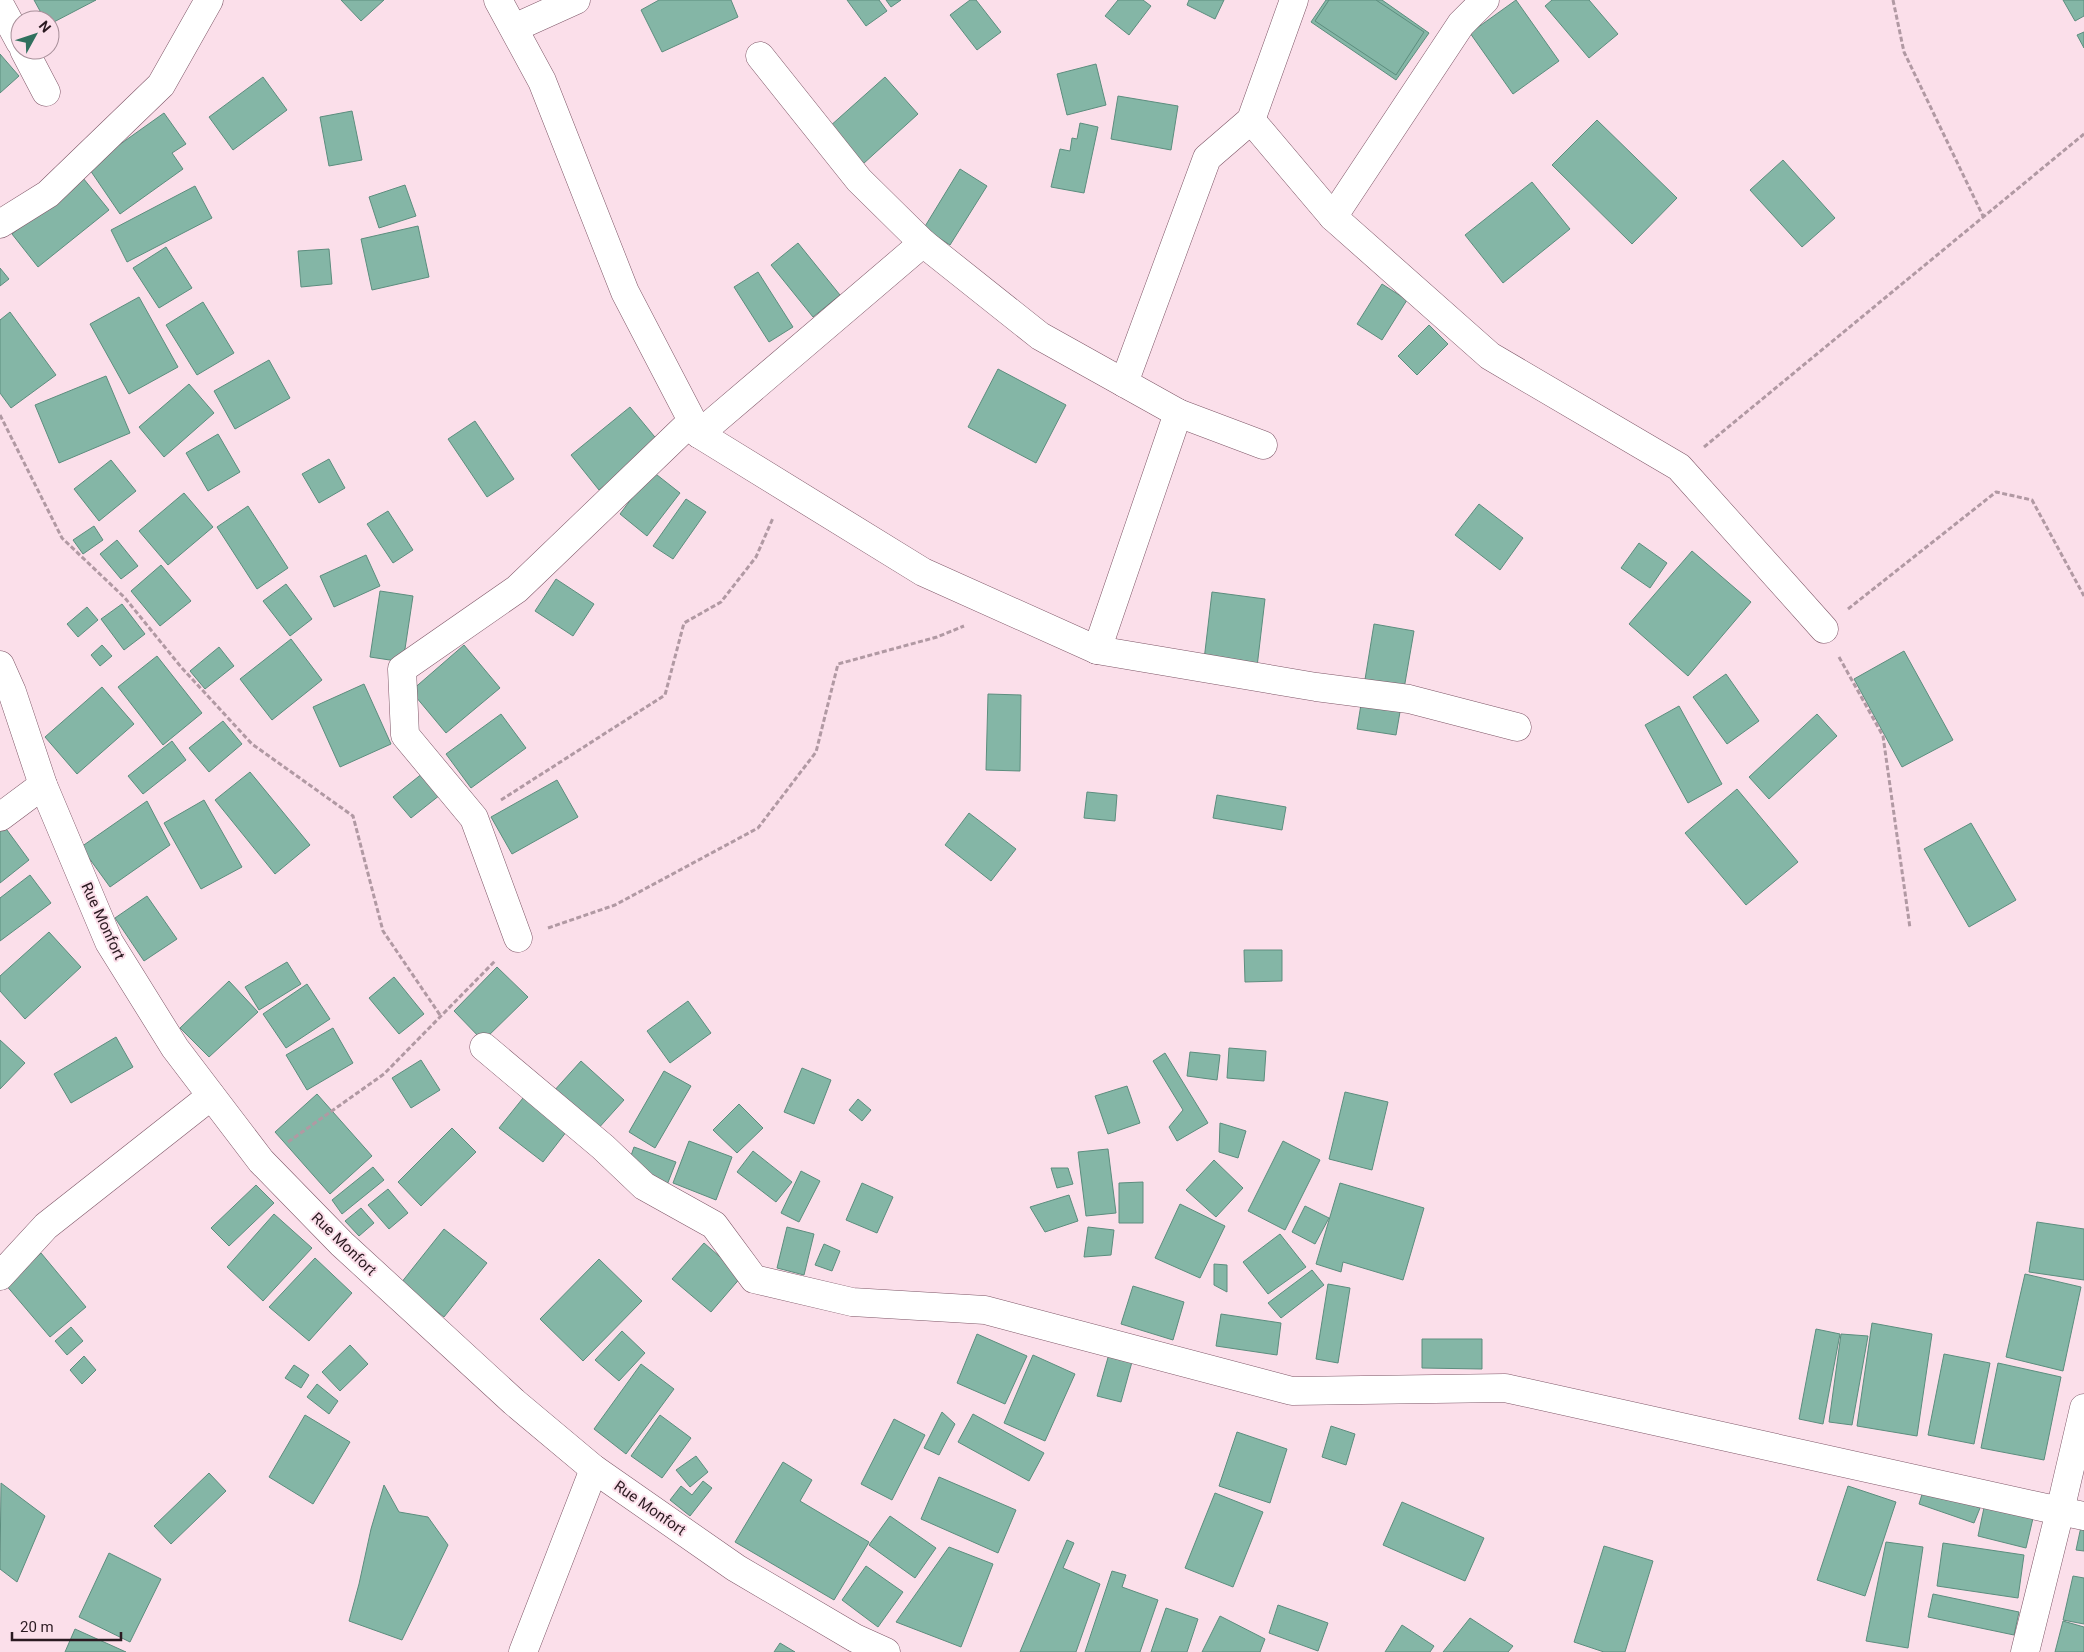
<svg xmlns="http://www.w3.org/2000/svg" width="2084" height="1652" viewBox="0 0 2084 1652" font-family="Roboto,sans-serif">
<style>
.building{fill:#84b6a6;stroke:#5c8d7e}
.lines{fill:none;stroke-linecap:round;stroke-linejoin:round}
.minor-casing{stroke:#7e5667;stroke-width:29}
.path{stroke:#b199a3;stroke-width:3;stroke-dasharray:5 2.5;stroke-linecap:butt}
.minor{stroke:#fff;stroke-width:28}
.labels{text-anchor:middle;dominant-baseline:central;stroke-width:4;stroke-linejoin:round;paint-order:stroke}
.street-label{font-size:15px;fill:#2b1a21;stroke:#fbdfea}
</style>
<rect width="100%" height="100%" fill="#fbdfea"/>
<!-- building -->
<g class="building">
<polygon points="34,0 96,0 50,24 50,20 45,20"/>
<polygon points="341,0 384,0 361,21"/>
<polygon points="659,0 731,0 738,17 662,52 641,10"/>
<polygon points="847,0 879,0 887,11 866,26"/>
<polygon points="886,0 901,0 891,7"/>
<polygon points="970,0 976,0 1001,32 977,50 950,15"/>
<polygon points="1118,0 1143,0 1151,6 1129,35 1105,16"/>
<polygon points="1189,0 1224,0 1215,19 1187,5"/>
<polygon points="1326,0 1382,0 1429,33 1396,80 1311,22"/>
<polygon points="1329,0 1376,0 1424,32 1396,75 1315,21"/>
<polygon points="1516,0 1559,61 1513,94 1470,33"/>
<polygon points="1552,0 1589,0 1618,34 1589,58 1545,6"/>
<polygon points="2063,0 2084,0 2084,16 2075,21"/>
<polygon points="2084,32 2084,48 2077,35"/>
<polygon points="0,54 19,76 0,93"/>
<polygon points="1096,64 1106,105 1067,115 1057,74"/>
<polygon points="263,77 287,110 233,150 209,117"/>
<polygon points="885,77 918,114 863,164 829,127"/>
<polygon points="1118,96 1178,106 1171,150 1111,139"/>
<polygon points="352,111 362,160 329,166 320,117"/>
<polygon points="164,113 186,144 172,153 183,169 120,214 88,167"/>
<polygon points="1597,120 1677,198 1632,244 1552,165"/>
<polygon points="1080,123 1098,127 1084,193 1051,187 1060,149 1070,151 1072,138 1077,139"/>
<polygon points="1783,160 1835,218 1802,247 1750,190"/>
<polygon points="960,169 987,186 950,245 924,228"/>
<polygon points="83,178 109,210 38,267 12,234"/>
<polygon points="1532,182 1570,229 1503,283 1465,235"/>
<polygon points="405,185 416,216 379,228 369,197"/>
<polygon points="195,186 212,218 127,262 111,230"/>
<polygon points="418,226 429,277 372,290 361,239"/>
<polygon points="798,243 840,295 813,317 771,265"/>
<polygon points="166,247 192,288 159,308 133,268"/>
<polygon points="329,249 332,284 301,287 298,251"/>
<polygon points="0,268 9,279 0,286"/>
<polygon points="758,272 793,327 769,342 734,287"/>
<polygon points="1382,284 1407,300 1382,340 1357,324"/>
<polygon points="139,297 178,367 129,394 90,324"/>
<polygon points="203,302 234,353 197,375 166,325"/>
<polygon points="10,312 56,375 11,408 0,393 0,320"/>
<polygon points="1429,325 1448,344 1417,375 1398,356"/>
<polygon points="269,360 290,398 235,429 214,391"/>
<polygon points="998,369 1066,405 1036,463 968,427"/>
<polygon points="106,376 130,433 59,463 35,405"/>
<polygon points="189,384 214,413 164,457 139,427"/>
<polygon points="630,407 659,442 599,490 571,455"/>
<polygon points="475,421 514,479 487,497 448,439"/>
<polygon points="218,434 240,472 208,491 186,453"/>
<polygon points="329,459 345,488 319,503 302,474"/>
<polygon points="111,460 136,491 99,521 74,489"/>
<polygon points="652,471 680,493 647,536 620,514"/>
<polygon points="184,493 213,527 168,565 139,531"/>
<polygon points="686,499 706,512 673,559 653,546"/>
<polygon points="1479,504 1523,538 1500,570 1455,535"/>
<polygon points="248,506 288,568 257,589 217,527"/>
<polygon points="388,511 413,550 393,563 367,524"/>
<polygon points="94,526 103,540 83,554 73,540"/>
<polygon points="117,540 138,566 121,579 100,554"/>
<polygon points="1639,543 1667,563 1650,588 1621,568"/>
<polygon points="1692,551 1751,602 1688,676 1629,624"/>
<polygon points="366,555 380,586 334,607 320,576"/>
<polygon points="161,565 191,601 160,626 131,591"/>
<polygon points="556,579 594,604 573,636 535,611"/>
<polygon points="286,584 312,619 290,636 263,601"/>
<polygon points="380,591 413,596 403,662 370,657"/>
<polygon points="1212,592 1265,599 1257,667 1204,660"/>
<polygon points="122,604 145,634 124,650 101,619"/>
<polygon points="87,607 98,620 78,637 67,624"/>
<polygon points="1374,624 1414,631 1396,735 1357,729"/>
<polygon points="291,639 322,680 272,720 240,679"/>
<polygon points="102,645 112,656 100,666 91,655"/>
<polygon points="464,645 500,688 446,733 411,691"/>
<polygon points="219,647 234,666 205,689 190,671"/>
<polygon points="1904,651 1953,740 1902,767 1854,679"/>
<polygon points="157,656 202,713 163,745 118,687"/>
<polygon points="1726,674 1759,721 1727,744 1693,697"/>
<polygon points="364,684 391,744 340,767 313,707"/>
<polygon points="102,687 134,724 77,774 45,737"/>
<polygon points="988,694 1021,695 1020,771 986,770"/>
<polygon points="1679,706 1722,784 1688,803 1645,725"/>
<polygon points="501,714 526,748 471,788 446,754"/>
<polygon points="1817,714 1837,736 1769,799 1749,777"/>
<polygon points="223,721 242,744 209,772 189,748"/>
<polygon points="172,741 186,760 143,794 128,776"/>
<polygon points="428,769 445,791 411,818 393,797"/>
<polygon points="250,772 310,845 275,874 215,800"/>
<polygon points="557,780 578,817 512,854 491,817"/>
<polygon points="1737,789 1798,862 1746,905 1685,833"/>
<polygon points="1087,792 1117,795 1115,821 1084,818"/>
<polygon points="1217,795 1286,807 1282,830 1213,818"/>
<polygon points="204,800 242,867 201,889 164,823"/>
<polygon points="147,801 170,845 110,887 81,847"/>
<polygon points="969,813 1016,849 991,881 945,845"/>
<polygon points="1971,823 2016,900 1969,927 1924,849"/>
<polygon points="4,826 29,860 0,883 0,829"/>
<polygon points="30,875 51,903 0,941 0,898"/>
<polygon points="147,896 177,939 144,961 115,918"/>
<polygon points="49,932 81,967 25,1019 0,991 0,976"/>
<polygon points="1244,950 1282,950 1282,981 1245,982"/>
<polygon points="287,962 301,984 259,1010 245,987"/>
<polygon points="497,967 528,997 483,1041 454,1011"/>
<polygon points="394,977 424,1014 399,1034 369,998"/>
<polygon points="229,981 258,1012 209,1057 180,1028"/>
<polygon points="307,984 330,1019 286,1048 263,1014"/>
<polygon points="688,1001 711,1033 670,1063 647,1031"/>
<polygon points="333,1028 353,1063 307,1090 286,1055"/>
<polygon points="116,1037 133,1067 71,1103 54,1074"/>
<polygon points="0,1040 25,1063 0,1089"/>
<polygon points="1229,1048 1266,1051 1264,1081 1227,1078"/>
<polygon points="1190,1052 1220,1055 1217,1080 1187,1076"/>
<polygon points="1165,1053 1208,1123 1177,1141 1169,1127 1183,1110 1153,1061"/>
<polygon points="421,1060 440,1090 411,1108 392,1078"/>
<polygon points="581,1061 624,1100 596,1131 553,1092"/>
<polygon points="802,1068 831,1080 814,1124 784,1112"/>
<polygon points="664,1071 691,1086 655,1148 629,1132"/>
<polygon points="1127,1086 1140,1123 1108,1134 1095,1096"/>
<polygon points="1345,1092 1388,1102 1372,1170 1329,1159"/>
<polygon points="527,1093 570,1127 543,1162 499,1128"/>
<polygon points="317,1094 372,1156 330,1194 275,1132"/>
<polygon points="858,1099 871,1110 862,1121 849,1110"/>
<polygon points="739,1104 763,1128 737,1153 713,1130"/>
<polygon points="1220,1123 1246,1131 1238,1158 1219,1152"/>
<polygon points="452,1128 476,1152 421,1206 398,1182"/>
<polygon points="689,1141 732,1157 716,1200 673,1183"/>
<polygon points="1283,1141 1320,1160 1285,1230 1248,1211"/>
<polygon points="634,1147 676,1162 667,1185 626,1170"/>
<polygon points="1108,1149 1116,1213 1086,1216 1078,1152"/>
<polygon points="753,1151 792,1182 776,1202 737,1172"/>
<polygon points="1214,1160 1243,1188 1216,1217 1186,1190"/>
<polygon points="373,1167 384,1180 342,1214 332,1200"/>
<polygon points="1051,1168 1068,1168 1073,1184 1057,1188"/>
<polygon points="801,1171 820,1181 799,1222 781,1213"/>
<polygon points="1143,1182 1143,1223 1119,1223 1119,1183"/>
<polygon points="862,1183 893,1197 877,1233 846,1220"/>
<polygon points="1340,1183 1424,1208 1403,1280 1343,1262 1341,1272 1316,1264"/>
<polygon points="256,1185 274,1203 229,1246 211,1228"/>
<polygon points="388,1189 408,1213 389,1229 368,1205"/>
<polygon points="1069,1195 1078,1221 1045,1232 1030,1207"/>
<polygon points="1180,1204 1225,1226 1200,1278 1155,1258"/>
<polygon points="1305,1206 1329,1218 1315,1244 1292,1232"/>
<polygon points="361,1208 374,1223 359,1236 345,1221"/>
<polygon points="274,1214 312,1248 263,1301 227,1267"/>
<polygon points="2037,1222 2084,1229 2084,1280 2029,1272"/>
<polygon points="787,1227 814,1234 804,1275 777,1268"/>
<polygon points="1088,1227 1114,1230 1111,1255 1084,1257"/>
<polygon points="444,1229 487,1263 444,1317 401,1283"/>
<polygon points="1280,1234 1306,1267 1268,1294 1243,1262"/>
<polygon points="704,1243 742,1276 711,1312 672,1279"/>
<polygon points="824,1244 840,1251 832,1271 815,1265"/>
<polygon points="41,1253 86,1307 50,1337 5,1284"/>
<polygon points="315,1258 352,1293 309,1341 269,1307"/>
<polygon points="599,1259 642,1301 583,1361 540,1319"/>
<polygon points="1214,1264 1227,1265 1227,1292 1214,1285"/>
<polygon points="1312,1270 1324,1285 1281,1318 1268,1303"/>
<polygon points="2025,1274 2081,1287 2063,1371 2006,1357"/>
<polygon points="1328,1284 1350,1288 1338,1363 1316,1359"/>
<polygon points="1133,1286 1184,1302 1173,1340 1121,1324"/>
<polygon points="1221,1314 1281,1323 1277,1355 1216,1346"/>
<polygon points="1872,1323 1932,1334 1917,1436 1857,1426"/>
<polygon points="71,1327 83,1341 67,1355 55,1341"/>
<polygon points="1816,1329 1840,1334 1823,1424 1799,1419"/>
<polygon points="622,1331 645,1353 619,1381 595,1360"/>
<polygon points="1115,1333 1138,1340 1121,1402 1097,1396"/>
<polygon points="977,1334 1027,1356 1005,1404 957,1383"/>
<polygon points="1841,1334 1868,1336 1852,1425 1829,1422"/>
<polygon points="1422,1339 1482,1339 1482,1369 1422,1368"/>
<polygon points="350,1345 368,1364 340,1391 322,1372"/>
<polygon points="1944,1354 1990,1363 1974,1444 1928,1435"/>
<polygon points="1033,1355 1075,1374 1045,1441 1004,1423"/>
<polygon points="84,1356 96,1370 82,1384 70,1370"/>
<polygon points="1998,1363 2061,1377 2044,1460 1981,1448"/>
<polygon points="641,1364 674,1389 626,1454 594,1429"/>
<polygon points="294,1365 309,1375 301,1388 285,1378"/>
<polygon points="317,1384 338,1401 329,1414 307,1397"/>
<polygon points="942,1412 955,1424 939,1455 924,1448"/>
<polygon points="973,1414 1044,1453 1029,1481 958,1442"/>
<polygon points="305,1415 350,1442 313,1504 269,1477"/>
<polygon points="660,1415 691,1438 662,1478 631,1456"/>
<polygon points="894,1419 925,1435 892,1500 861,1484"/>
<polygon points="1331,1426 1355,1434 1346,1465 1322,1457"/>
<polygon points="1237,1432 1287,1449 1270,1503 1219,1486"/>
<polygon points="696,1456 708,1472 690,1487 676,1470"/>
<polygon points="783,1462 812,1480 800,1501 869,1542 834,1600 735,1542"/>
<polygon points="209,1473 226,1491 171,1544 154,1526"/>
<polygon points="939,1477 1016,1510 998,1553 921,1519"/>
<polygon points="703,1481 712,1488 690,1516 670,1500 681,1486 692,1495"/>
<polygon points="1,1483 45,1516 17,1582 0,1569"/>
<polygon points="384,1485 399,1512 428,1517 448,1545 402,1640 349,1621 359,1584 371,1529"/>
<polygon points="1848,1486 1896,1502 1865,1596 1817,1580"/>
<polygon points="1924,1488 1980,1508 1974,1523 1919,1504"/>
<polygon points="1215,1493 1263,1512 1233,1587 1185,1568"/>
<polygon points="1402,1502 1484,1538 1465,1581 1383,1545"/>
<polygon points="1985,1503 2034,1514 2026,1548 1978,1536"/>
<polygon points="890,1516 936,1548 915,1578 869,1545"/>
<polygon points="2082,1522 2084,1522 2084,1551 2076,1550"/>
<polygon points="1067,1540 1074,1543 1063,1568 1100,1584 1076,1652 1020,1652"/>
<polygon points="1886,1542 1923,1547 1908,1648 1866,1641"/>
<polygon points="1943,1543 2024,1555 2018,1598 1937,1586"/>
<polygon points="1604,1546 1653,1561 1625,1652 1604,1652 1574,1642"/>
<polygon points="949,1547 993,1564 961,1647 896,1622"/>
<polygon points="109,1553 161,1579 130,1642 79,1617"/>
<polygon points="866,1566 903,1592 878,1627 842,1600"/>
<polygon points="1112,1571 1126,1575 1122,1587 1158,1600 1140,1652 1085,1652"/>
<polygon points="2073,1576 2084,1578 2084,1624 2063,1620"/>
<polygon points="1933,1594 2019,1612 2014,1635 1928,1617"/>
<polygon points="1278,1605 1328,1623 1318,1651 1269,1633"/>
<polygon points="1166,1608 1198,1619 1187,1652 1151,1652"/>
<polygon points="1220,1616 1265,1639 1260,1652 1202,1652"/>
<polygon points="1470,1618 1513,1646 1508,1652 1443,1652"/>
<polygon points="2063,1621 2084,1627 2084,1652 2055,1652"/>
<polygon points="1402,1625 1434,1646 1430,1652 1385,1652"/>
<polygon points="75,1629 126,1652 65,1652"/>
<polygon points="780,1643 795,1652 774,1652"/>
</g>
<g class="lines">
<!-- minor casing -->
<g class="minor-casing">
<g id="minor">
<polyline points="498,0 542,81 625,292 699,434 923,572 1097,650 1316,687 1409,699 1517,727"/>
<polyline points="0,5 20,42"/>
<polyline points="514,28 576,0"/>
<polyline points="24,50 46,92"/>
<polyline points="760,56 859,180 923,243"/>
<polyline points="1251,120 1333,217 1490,356 1679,467 1824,629"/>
<polyline points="1333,217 1461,24 1485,0"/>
<polyline points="0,224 48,194 161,85 209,0"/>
<polyline points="1124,383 1207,158 1251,120 1294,0"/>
<polyline points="699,434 923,243 1040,336 1178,413 1263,445"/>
<polyline points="1097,650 1178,413"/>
<polyline points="0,665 12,692 43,785 109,942 175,1048 261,1161 342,1244 514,1402 594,1469 736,1568 855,1638 886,1652"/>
<polyline points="0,817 43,785"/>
<polyline points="518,938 474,818 405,735 402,669 517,589 692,421"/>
<polyline points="484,1047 603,1147 644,1186 714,1225 754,1279 852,1302 985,1310 1292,1391 1505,1388 2060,1511 2084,1408"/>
<polyline points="0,1276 46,1226 211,1096"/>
<polyline points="523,1652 594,1469"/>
<polyline points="2025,1652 2060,1511 2084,1516"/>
</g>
</g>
<!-- path -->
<g class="path">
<polyline points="1893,0 1904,52 1983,216"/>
<polyline points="0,415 62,538 125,598 181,667 252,744 353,816 383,931 440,1015"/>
<polyline points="1704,447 2084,134"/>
<polyline points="1848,609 1996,492 2032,500 2084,596"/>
<polyline points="1839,657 1883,736 1910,928"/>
<polyline points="501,800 665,695 684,623 721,602 756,557 773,518"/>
<polyline points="548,928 615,905 758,828 816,752 838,664 937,637 964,626"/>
<polyline points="288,1142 384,1074 495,961"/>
</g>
<!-- minor -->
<use href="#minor" class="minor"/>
</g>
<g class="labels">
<!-- street labels -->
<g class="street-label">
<text transform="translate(103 921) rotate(65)">Rue Monfort</text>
<text transform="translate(344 1244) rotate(44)">Rue Monfort</text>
<text transform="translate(650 1508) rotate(35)">Rue Monfort</text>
</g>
</g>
<!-- north arrow -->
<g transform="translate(35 35) rotate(50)"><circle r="24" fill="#fbdfea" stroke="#a8909a"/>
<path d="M0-4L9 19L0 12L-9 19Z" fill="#30705e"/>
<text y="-8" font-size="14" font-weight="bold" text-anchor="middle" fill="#2b1a21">N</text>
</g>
<!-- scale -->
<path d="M12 1632v8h109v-8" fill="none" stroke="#2b1a21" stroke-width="2.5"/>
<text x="20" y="1632" font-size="15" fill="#2b1a21" stroke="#fbdfea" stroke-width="4" paint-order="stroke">20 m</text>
</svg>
